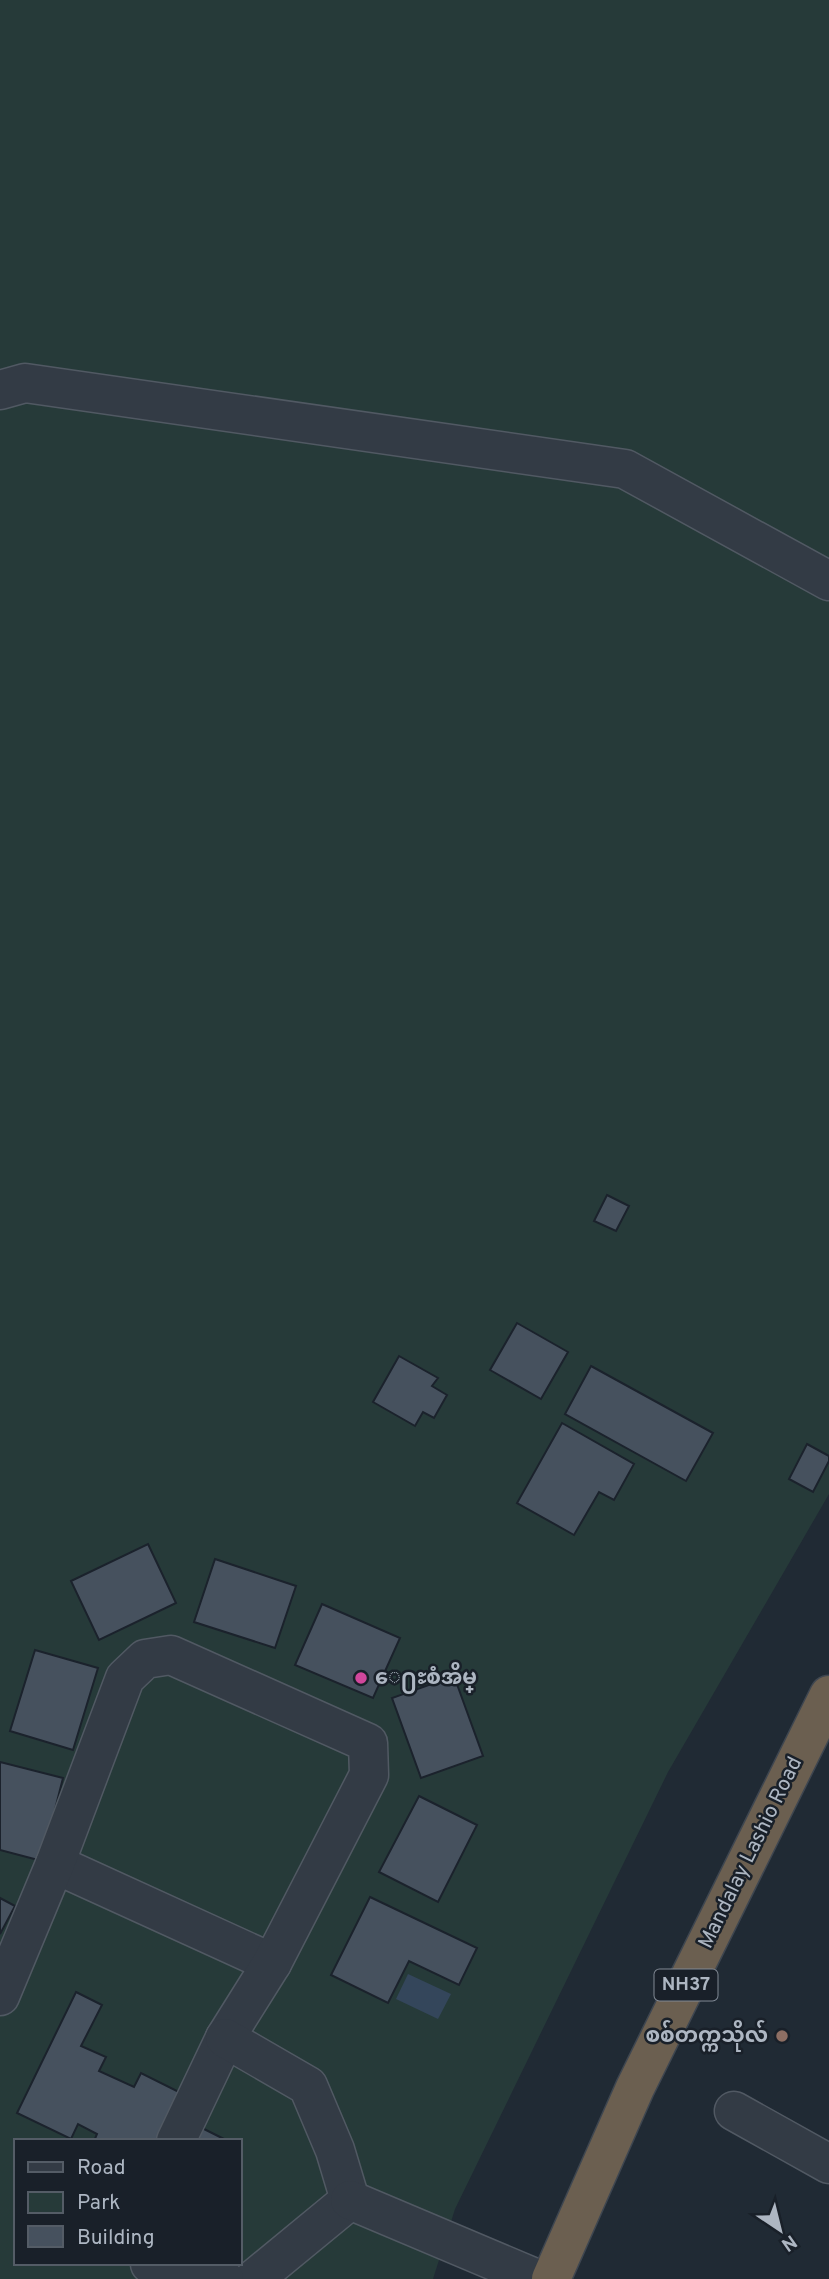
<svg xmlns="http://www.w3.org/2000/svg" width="829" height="2279" viewBox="0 0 829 2279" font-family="Overpass,'Noto Sans Myanmar',sans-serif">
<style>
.green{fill:#263a39;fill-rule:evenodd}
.water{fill:#34465b}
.building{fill:#46515e;stroke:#1b222c;stroke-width:2}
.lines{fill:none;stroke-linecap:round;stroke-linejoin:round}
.minor-casing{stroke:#515963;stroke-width:41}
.highway-casing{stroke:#3e4650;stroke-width:41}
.minor{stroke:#333b45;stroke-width:38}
.highway{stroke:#6b5f50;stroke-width:38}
.hotel-dot{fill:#d1479c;stroke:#192029;stroke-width:2.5}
.education-dot{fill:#8d6e63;stroke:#192029;stroke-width:2.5}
.labels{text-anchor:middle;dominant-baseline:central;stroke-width:5;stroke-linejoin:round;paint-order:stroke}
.shield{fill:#192029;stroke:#818994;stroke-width:2}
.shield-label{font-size:19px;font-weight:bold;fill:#adb6c2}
.poi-label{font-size:21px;font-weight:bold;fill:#adb6c2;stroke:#192029;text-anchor:start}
.street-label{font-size:21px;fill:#adb6c2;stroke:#192029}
</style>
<rect width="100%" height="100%" fill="#202a34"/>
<!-- green -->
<path class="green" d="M0 0H829V1494L668 1772 455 2209 433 2279H0ZM16 2141H240V2263H16Z"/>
<!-- water -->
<polygon class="water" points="408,1974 451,1994 438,2019 396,1999"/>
<!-- building -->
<g class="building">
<polygon points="607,1195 629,1206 616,1231 594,1221"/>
<polygon points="517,1323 568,1352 541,1399 490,1370"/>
<polygon points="399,1356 438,1378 432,1386 447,1395 434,1418 423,1412 415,1426 373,1402"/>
<polygon points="591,1366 713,1433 686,1481 565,1414"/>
<polygon points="562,1423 634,1464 614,1500 599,1492 574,1535 517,1503"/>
<polygon points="807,1444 829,1456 829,1461 813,1492 789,1479"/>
<polygon points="148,1544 176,1603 99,1640 71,1581"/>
<polygon points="215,1559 296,1586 275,1648 194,1622"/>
<polygon points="322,1604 400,1638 373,1698 295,1665"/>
<polygon points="35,1650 98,1668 73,1750 10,1731"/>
<polygon points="454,1676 483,1756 421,1778 392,1698"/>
<polygon points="0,1762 63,1778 42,1861 0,1850"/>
<polygon points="419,1796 477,1825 438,1902 379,1872"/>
<polygon points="370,1897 477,1948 459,1985 409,1961 388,2003 331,1975"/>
<polygon points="0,1898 15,1906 0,1934"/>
<polygon points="76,1992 102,2005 81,2046 106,2057 99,2071 134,2087 141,2073 185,2095 163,2141 94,2141 97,2134 78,2124 71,2139 17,2113"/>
<polygon points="192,2123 228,2141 184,2141"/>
</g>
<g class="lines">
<!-- minor casing -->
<g class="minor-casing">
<g id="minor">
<polyline points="0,390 25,383 625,469 829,581"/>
<polyline points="55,1864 272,1963"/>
<polyline points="0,1996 55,1864 125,1678 145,1659 171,1655 368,1743 369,1775 272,1963 225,2038 176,2141"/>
<polyline points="225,2038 308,2086 335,2150 350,2200 254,2279"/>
<polyline points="734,2111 829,2164"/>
<polyline points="350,2200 537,2279"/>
<polyline points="150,2264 183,2275 224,2279"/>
</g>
</g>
<!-- highway casing -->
<g class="highway-casing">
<polyline id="highway" points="551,2279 635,2088 829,1695"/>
</g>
<!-- minor -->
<use href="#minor" class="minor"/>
<!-- highway -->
<use href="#highway" class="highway"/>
</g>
<!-- markers -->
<circle class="hotel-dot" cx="361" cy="1678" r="7"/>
<circle class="education-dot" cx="782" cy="2036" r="7"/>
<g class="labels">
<!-- shield labels -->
<rect class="shield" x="654.5" y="1969.5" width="63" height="31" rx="5"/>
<g class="shield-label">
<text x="686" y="1985">NH37</text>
</g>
<!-- poi labels -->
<g class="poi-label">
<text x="375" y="1678">ေ႐ႊစံအိမ္</text>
<text x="768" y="2036" text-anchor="end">စစ်‌တက္ကသိုလ်</text>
</g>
<!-- street labels -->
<g class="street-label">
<text transform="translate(751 1853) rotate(-64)">Mandalay Lashio Road</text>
</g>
</g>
<!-- legend -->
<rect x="14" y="2139" width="228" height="126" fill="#192029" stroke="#545c66" stroke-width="2"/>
<rect x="28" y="2162" width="35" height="10" fill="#333b45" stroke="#545c66" stroke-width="2"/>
<text x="77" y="2174" font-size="21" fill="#adb6c2">Road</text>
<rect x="28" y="2192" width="35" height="21" fill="#263a39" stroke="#545c66" stroke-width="2"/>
<text x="77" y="2209" font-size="21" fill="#adb6c2">Park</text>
<rect x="28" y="2226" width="35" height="21" fill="#46515e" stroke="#545c66" stroke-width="2"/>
<text x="77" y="2244" font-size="21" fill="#adb6c2">Building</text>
<!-- north arrow -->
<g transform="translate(780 2230) rotate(145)" stroke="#192029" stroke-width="5" paint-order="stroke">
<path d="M0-5L12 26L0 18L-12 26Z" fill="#adb6c2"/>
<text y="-10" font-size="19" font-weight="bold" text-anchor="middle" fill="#adb6c2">N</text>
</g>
</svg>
